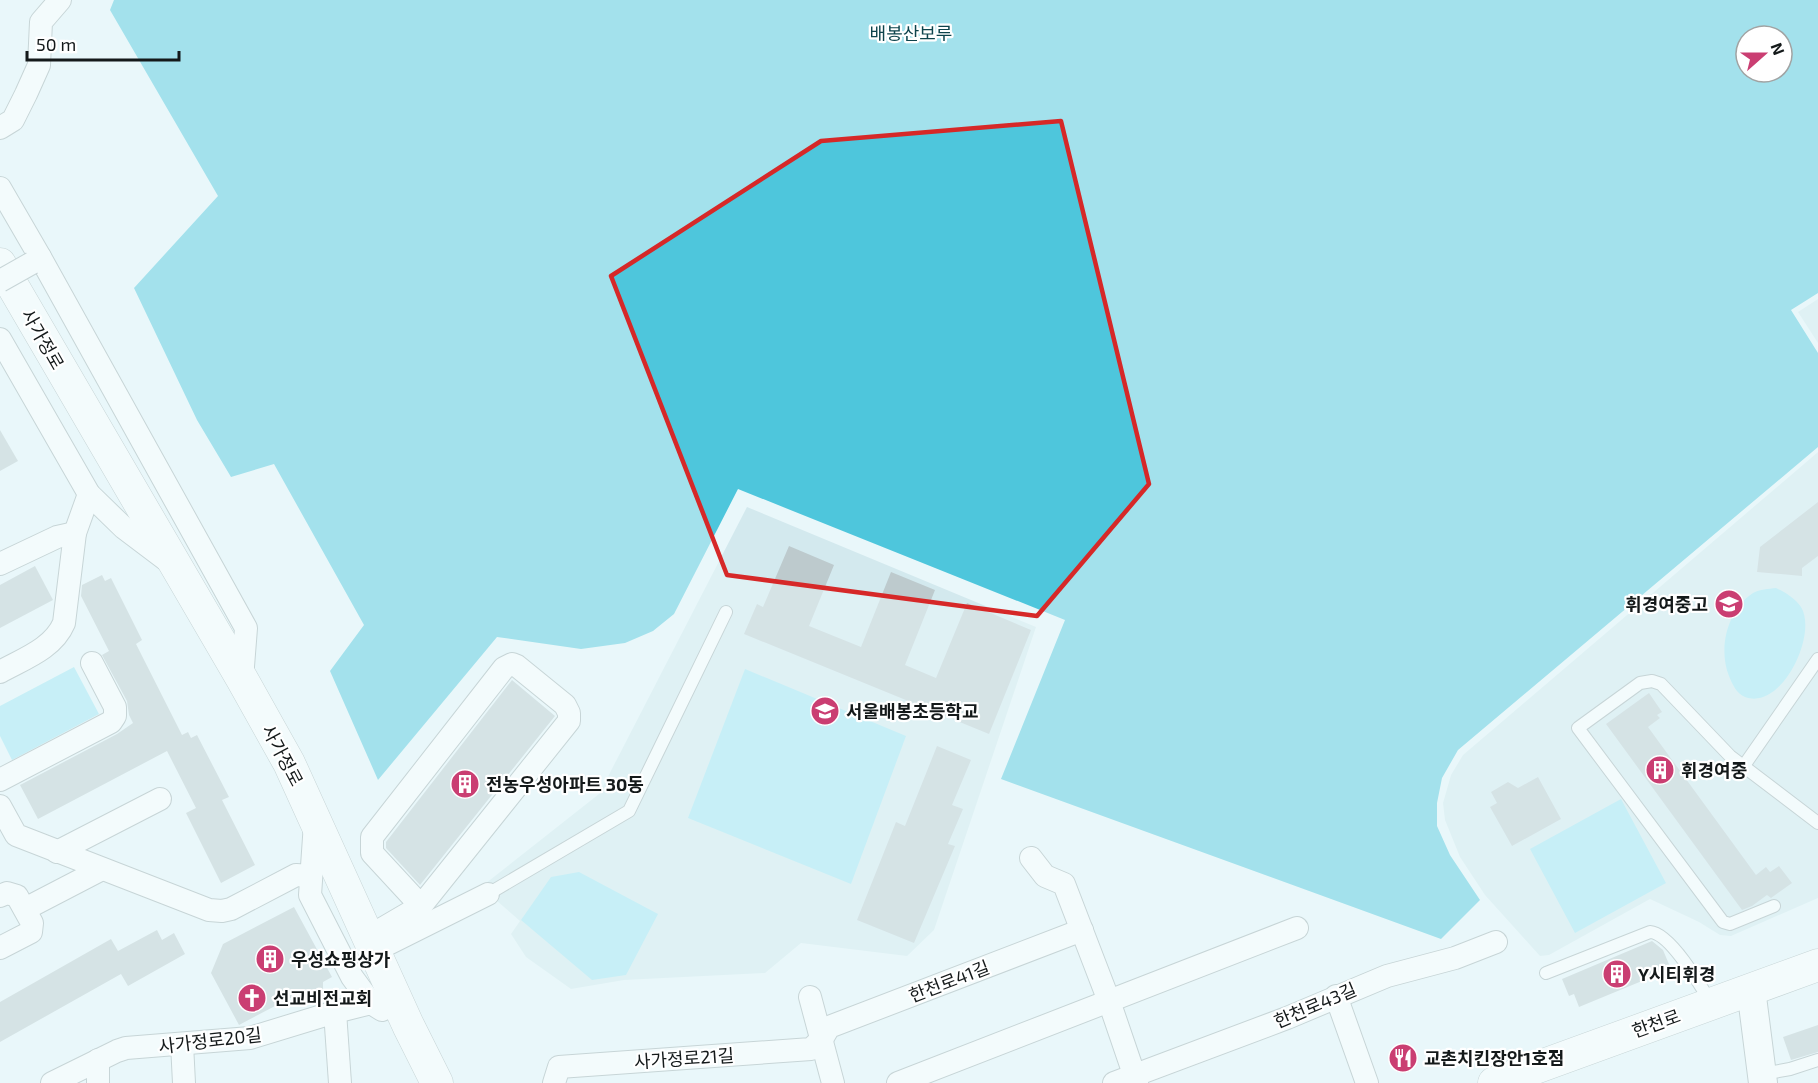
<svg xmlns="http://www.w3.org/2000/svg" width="1818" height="1083" viewBox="0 0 1818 1083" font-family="'Exo 2','Noto Sans KR',sans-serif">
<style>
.built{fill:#d3e9ee}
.green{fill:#9ee5f3}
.forest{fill:#4ec6dc;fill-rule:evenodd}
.building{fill:#bdcacd}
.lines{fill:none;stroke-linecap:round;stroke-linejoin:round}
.service-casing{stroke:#9eabad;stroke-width:14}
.minor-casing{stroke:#9eabad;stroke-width:24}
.tertiary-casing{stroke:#9eabad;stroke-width:30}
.secondary-casing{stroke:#9eabad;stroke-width:33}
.service{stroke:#fff;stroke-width:12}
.minor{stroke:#fff;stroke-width:22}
.tertiary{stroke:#fff;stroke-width:28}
.secondary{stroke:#fff;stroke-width:32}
.minor-bridge-casing{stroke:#9eabad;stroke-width:24;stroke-linecap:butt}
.minor-bridge{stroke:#fff;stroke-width:22}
.marked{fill:none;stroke:#d62828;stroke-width:4.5;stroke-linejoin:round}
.labels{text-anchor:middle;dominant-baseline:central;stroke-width:4.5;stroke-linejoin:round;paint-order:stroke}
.park-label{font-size:18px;fill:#0d434c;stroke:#fff}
.street-label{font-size:18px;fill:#14191a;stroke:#fff}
.poi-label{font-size:18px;font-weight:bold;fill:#14191a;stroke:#fff;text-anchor:start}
</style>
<rect width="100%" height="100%" fill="#e9f7fa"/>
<!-- built -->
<g class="built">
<polygon points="1818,299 1818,343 1798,312"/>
<polygon points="1818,452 1818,898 1731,936 1720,935 1699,922 1650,899 1549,955 1540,956 1485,895 1460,857 1445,820 1443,803 1451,775 1463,755"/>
<polygon points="747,507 1036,627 934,930 907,956 801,943 765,973 624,980 571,989 526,957 511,934 520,921 481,887 599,794"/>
</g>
<!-- green -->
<g class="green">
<path d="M1776 588C1785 592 1795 598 1801 607 1818 634 1782 711 1745 697 1737 694 1732 684 1729 676 1718 649 1727 610 1753 593 1760 589 1768 589 1776 588Z"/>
<polygon points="74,667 99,714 12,760 0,736 0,706"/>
<polygon points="745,669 906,736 851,884 688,818"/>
<polygon points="1621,799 1666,883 1575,933 1530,849"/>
<polygon points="579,872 658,914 626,975 592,980 521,920 551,877"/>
</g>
<!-- forest -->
<path class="forest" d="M114 0H1818V293L1791 310 1818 353V447L1458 750 1442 778 1437 803V826L1450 855 1480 900 1441 939 1001 779 1065 620 738 489 674 614 653 631 625 643 581 649 497 637 378 780 330 671 364 625 274 464 231 477 197 420 134 288 218 196 110 10ZM1746 36H1782V72H1746Z"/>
<!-- building -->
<g class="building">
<polygon points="0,430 18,461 0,471"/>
<polygon points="1818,502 1818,556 1802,568 1802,576 1757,572 1760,547"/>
<polygon points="789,546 834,565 809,626 861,647 891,572 935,590 905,665 936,678 967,603 1031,630 989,734 744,634 757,604 763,607"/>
<polygon points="35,566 53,600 0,628 0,585"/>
<polygon points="102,575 105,581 111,578 142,640 136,644 182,735 188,732 191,738 197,735 229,797 222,800 255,865 221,883 186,813 196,808 167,751 38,819 20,785 117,734 133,723 129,715 127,701 102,655 109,651 81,596 82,585"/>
<polygon points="512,680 555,716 420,885 386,848 386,842"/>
<polygon points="1649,693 1662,712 1657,715 1660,718 1648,727 1756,875 1766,867 1770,872 1779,866 1792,883 1771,898 1767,895 1752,906 1742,910 1606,724"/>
<polygon points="937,746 971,760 952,805 963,809 948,844 955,846 914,943 857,920 896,822 905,826"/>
<polygon points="1538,777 1561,819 1512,846 1490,807 1497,803 1491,792 1508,782 1518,788"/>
<polygon points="294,907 332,977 323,982 323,1001 298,994 239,1025 211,973 223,944"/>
<polygon points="157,930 162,940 174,933 185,954 128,986 121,974 0,1042 0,1002 111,939 118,951"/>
<polygon points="1652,941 1663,950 1671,969 1579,1007 1574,994 1569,996 1562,979"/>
<polygon points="1818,1025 1818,1052 1791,1060 1783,1037"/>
</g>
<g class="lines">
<!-- service casing -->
<g class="service-casing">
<g id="service">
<polyline points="1743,767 1818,659"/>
<polyline points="488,894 629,811 726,612"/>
<polyline points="1774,906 1730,924 1723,922 1578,728 1640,683 1652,681 1661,684 1730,756 1818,823"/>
<path d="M1546 973 1650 932C1670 933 1701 986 1711 1003"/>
<polyline points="1763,1074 1790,1069 1818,1060"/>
</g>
</g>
<!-- minor casing -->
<g class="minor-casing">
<g id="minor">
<polyline points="0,128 13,120 26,94 39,65 41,22 60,0"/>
<polyline points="0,188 40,257 32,263"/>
<polyline points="40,257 246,628 242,679"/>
<polyline points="0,339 89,494 124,528 169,562"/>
<polyline points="0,564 57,537 75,533"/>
<path d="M0 672C23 659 53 649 64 623L75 533 89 494"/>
<polyline points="0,780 111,722 115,716 115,707 92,663"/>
<polyline points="0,806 16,835 209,910 222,911 231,909 296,875 311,876"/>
<polyline points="315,823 310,895 352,977 371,1003 382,1010"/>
<polyline points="57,852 160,799"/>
<polyline points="1031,858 1045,876 1064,884 1109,1001 1137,1083"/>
<polyline points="0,896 7,893 17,896 32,923 31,932 0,948"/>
<polyline points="25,909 102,869"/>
<polyline points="368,937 421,906 569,721 569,713 565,705 517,666 512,664 504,668 372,837 372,853 421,906"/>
<polyline points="374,951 488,894"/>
<polyline points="1336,996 1367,1083"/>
<polyline points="810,997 833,1083"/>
<polyline points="335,1012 340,1083"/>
<polyline points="182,1044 184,1083"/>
<polyline points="52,1083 117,1051 126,1048 250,1038 335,1012 371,1003"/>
<polyline points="98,1083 98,1060"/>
<polyline points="554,1083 559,1067 811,1049 822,1039 829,1027 1082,930"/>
<polyline points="898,1083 1297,928"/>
<polyline points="1114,1083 1287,1018 1387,976 1455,958 1496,942"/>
</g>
</g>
<!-- tertiary casing -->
<g class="tertiary-casing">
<polyline id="tertiary" points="1751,989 1763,1083"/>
</g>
<!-- secondary casing -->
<g class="secondary-casing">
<g id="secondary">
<polyline points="0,264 242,679 289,763 408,1025 437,1083"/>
<polyline points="1494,1083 1818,965"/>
</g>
</g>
<!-- service -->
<use href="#service" class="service"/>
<!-- minor -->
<use href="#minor" class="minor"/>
<!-- tertiary -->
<use href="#tertiary" class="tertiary"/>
<!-- secondary -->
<use href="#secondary" class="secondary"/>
<!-- minor-bridge casing -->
<g class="minor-bridge-casing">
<polyline id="minor-bridge" points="0,281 32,263"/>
</g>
<!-- minor-bridge -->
<use href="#minor-bridge" class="minor-bridge"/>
</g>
<!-- marked area -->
<path d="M0 0H1818V1083H0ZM1061 121 1149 484 1037 616 727 575 611 276 821 141Z" fill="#e9f7fa" fill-opacity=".55" fill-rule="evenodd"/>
<path class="marked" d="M1061 121 1149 484 1037 616 727 575 611 276 821 141Z"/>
<!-- icons -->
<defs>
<g id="school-disc" transform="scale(1.5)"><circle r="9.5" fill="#ca3e72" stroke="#fff"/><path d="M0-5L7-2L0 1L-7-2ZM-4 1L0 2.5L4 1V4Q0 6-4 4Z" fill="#fff"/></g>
<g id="building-disc" transform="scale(1.5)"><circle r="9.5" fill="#ca3e72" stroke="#fff"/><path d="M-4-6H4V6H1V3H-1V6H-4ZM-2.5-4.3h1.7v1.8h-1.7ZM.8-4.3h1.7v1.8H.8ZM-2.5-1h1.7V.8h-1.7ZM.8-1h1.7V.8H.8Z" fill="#fff"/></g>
<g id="church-disc" transform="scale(1.5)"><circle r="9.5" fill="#ca3e72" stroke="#fff"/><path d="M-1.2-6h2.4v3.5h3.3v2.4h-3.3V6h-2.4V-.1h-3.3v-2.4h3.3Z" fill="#fff"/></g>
<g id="restaurant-disc" transform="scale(1.5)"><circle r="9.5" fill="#ca3e72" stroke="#fff"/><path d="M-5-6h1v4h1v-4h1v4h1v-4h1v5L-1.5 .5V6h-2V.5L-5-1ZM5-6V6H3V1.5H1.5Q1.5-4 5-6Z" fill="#fff"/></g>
</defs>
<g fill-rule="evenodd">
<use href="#school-disc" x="1729" y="604"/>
<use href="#school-disc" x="825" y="711"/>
<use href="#building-disc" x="1660" y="770"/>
<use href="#building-disc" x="465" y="784"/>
<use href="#building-disc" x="270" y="959"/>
<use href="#building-disc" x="1617" y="974"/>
<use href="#church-disc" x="252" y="998"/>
<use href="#restaurant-disc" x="1403" y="1058"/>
</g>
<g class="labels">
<!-- park labels -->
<g class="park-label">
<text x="911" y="33">배봉산보루</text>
</g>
<!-- street labels -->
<g class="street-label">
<text transform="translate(43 339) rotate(60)">사가정로</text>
<text transform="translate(283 755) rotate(62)">사가정로</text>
<text transform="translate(949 981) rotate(-21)">한천로41길</text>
<text transform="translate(1315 1005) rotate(-23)">한천로43길</text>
<text transform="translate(1656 1023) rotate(-20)">한천로</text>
<text transform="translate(210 1040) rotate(-7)">사가정로20길</text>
<text transform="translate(684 1058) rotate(-4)">사가정로21길</text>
</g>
<!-- poi labels -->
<g class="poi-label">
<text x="1708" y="604" text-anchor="end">휘경여중고</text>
<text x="846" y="711">서울배봉초등학교</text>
<text x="1681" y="770">휘경여중</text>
<text x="486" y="784">전농우성아파트 30동</text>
<text x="291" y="959">우성쇼핑상가</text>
<text x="1638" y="974">Y시티휘경</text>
<text x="273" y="998">선교비전교회</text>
<text x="1424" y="1058">교촌치킨장안1호점</text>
</g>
</g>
<!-- north arrow -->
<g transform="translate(1764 54) rotate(69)"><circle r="28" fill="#ffffff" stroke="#a1a3a3" stroke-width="1.5"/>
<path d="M0-4.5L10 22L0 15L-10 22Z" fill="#ca3e72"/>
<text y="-9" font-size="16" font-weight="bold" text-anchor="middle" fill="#14191a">N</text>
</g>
<!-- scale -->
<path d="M27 51v9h152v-9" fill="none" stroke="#14191a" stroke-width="3"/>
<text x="36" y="51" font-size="18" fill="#14191a" stroke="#ffffff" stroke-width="4.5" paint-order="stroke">50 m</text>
</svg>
